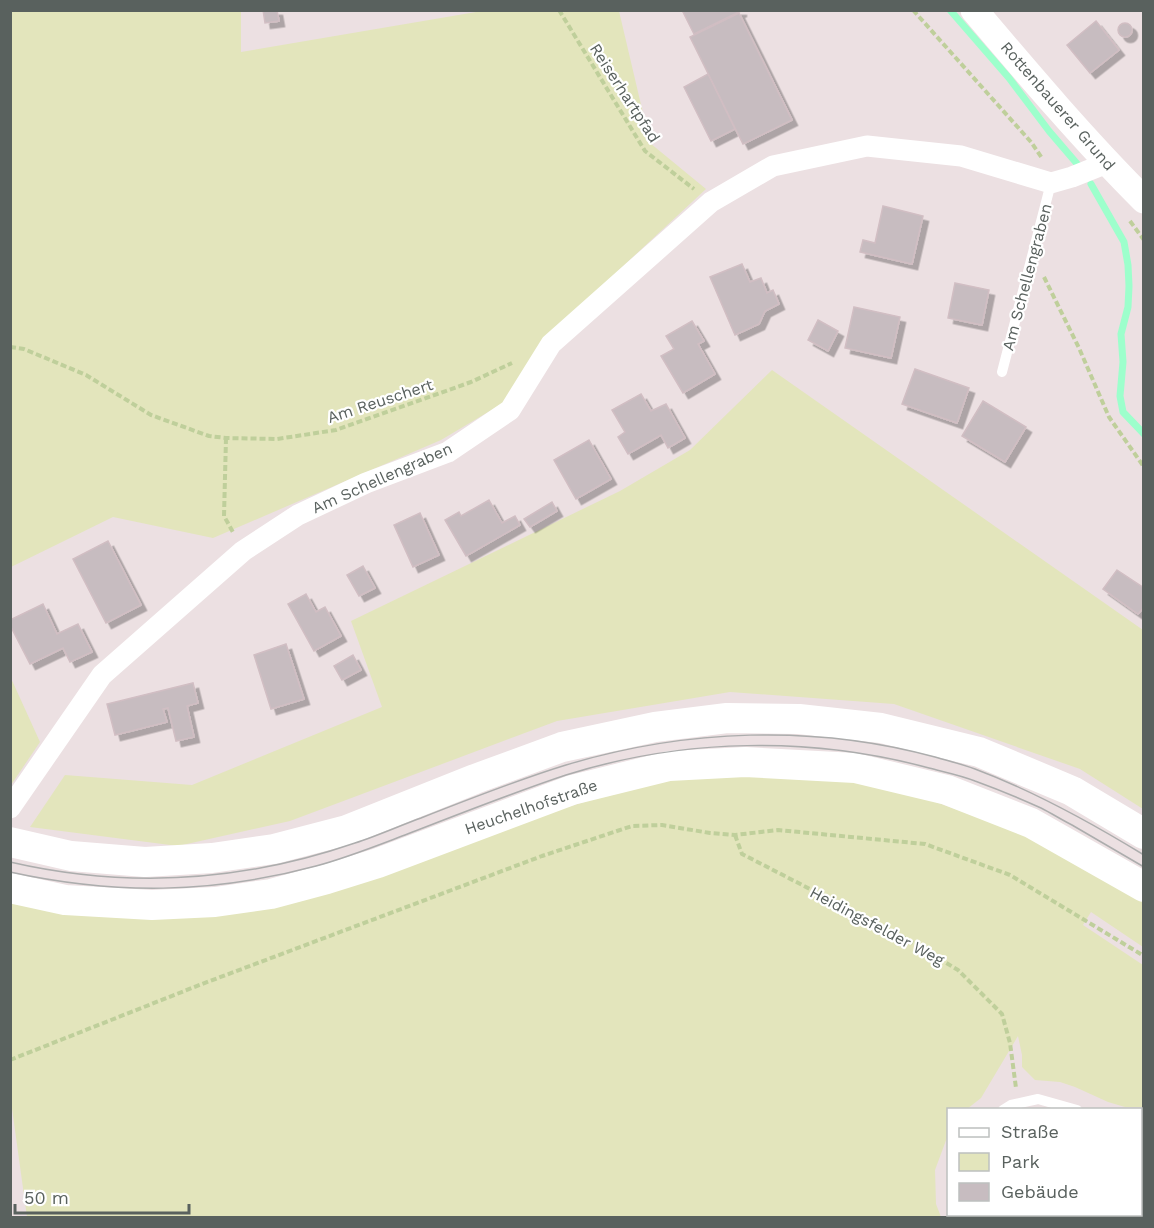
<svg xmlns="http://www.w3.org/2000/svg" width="1154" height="1228" viewBox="0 0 1154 1228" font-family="'Work Sans',sans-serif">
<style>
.green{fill:#e3e5bc}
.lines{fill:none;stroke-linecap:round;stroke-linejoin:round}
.stream{stroke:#9dffcc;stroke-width:7}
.building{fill:#c7bcc0;stroke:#d1bec3;stroke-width:1.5;filter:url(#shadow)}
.path{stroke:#bfcf9b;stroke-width:4;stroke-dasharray:6 3;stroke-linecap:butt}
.service{stroke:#fff;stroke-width:10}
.minor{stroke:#fff;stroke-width:21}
.tertiary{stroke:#fff;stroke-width:27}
.secondary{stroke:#fff;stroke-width:30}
.tram{stroke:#acadad;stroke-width:1.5}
.labels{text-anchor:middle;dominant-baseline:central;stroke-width:4.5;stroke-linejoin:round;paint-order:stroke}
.street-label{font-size:16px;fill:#59615e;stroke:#fff}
</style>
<defs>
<filter id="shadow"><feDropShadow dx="5.5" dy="5.5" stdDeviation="0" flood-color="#0004"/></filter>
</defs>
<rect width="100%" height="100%" fill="#ece0e2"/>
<!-- green -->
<g class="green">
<polygon points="11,11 241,11 241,52 482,11 619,11 650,143 706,189 547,337 505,402 441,440 213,538 113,517 11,567"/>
<polygon points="772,370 1143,630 1143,809 1080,769 894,704 730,692 557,721 290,821 178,846 30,827 65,775 192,785 382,707 351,621 620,491 690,450"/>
<polygon points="10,676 40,742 11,785 10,785"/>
<polygon points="698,776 836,778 900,789 1035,838 1143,898 1143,947 1091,912 1083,925 1143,965 1143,1107 1125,1107 1108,1102 1075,1087 1060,1082 1035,1080 1022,1067 1022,1055 1018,1036 981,1098 967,1109 948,1110 948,1135 935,1170 936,1204 941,1217 27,1217 10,1094 10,902 104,916 492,830 640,785"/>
</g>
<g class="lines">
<!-- stream -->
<g class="stream">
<polyline points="950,10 1009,78 1049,131 1079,166"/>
<polyline points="1091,184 1124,242 1128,265 1129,286 1128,307 1121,334 1123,362 1120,396 1123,412 1144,434"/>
</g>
</g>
<!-- building -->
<g class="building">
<polygon points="263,10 277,10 279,21 265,23"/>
<polygon points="682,10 741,10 741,11 694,34"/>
<polygon points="739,13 792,120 743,144 690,37"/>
<polygon points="1096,21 1119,50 1090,73 1067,45"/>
<circle cx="1125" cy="30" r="7"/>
<polygon points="708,74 735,129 711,141 684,87"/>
<polygon points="883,206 923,216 912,264 860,252 863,240 875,243"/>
<polygon points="742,264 750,282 761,278 767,293 773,290 779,304 765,311 759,324 735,335 710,277"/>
<polygon points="955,283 989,290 982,325 948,318"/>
<polygon points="854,307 900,317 891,358 845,348"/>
<polygon points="818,320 838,331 828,351 808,340"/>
<polygon points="692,321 704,341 698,344 715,374 683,393 661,356 674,349 666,336"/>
<polygon points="915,369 969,388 957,423 902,404"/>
<polygon points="641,394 651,411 666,404 685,438 668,448 661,435 628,454 618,437 625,432 612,410"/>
<polygon points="983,401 1026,427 1005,462 962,436"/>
<polygon points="589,440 611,479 576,499 554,460"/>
<polygon points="489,500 502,523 515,516 520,525 466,556 445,520 459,512 461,516"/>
<polygon points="552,502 557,511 530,527 524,519"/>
<polygon points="420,513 439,555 413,567 394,525"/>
<polygon points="108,541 141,605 106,623 73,559"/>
<polygon points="363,566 375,588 359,596 347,575"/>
<polygon points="1117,570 1144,588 1144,607 1138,614 1103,589"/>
<polygon points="306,594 316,612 325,607 341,636 314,651 288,604"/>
<polygon points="43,604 57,634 78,624 92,652 70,662 63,648 30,664 10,625 10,620"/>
<polygon points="286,644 304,699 271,709 254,655"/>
<polygon points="353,655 361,670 342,680 334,666"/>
<polygon points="193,683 198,703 187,706 194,737 176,741 168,708 163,709 167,722 115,735 107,704"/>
</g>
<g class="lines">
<!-- path -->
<g class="path">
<polyline points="559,10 645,151 694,189"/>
<polyline points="913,10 1031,142 1042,158"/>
<polyline points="1130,221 1144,240"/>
<polyline points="1044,277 1079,348 1109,417 1144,467"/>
<polyline points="10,347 24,349 86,375 151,415 209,436 226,438 277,439 336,430 471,382 512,363"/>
<polyline points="226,438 224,516 234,534"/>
<polyline points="735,835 742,854 903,937 958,970 1002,1014 1010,1043 1016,1088"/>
<polyline points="10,1060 202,984 542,856 632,826 662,825 710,833 735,835 778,830 925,844 1010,875 1144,956"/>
</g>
<!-- service -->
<g class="service">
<polyline points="1002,372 1051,183"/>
<polyline points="1003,1110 1011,1105 1038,1099 1077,1110"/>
<polyline points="1140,1145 1144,1147"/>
<polyline points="964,1214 965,1218"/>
</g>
<!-- minor -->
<polyline class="minor" points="10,808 102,675 243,551 298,515 366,483 448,452 510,410 551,344 711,202 773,166 867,146 961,156 1051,183 1072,177 1107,163"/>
<!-- tertiary -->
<path class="tertiary" d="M974 10C1029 75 1084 140 1144 200"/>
<!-- secondary -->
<g class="secondary">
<polyline points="10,842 71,856 145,862 212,858 274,849 347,830 475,779 562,747 655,727 727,718 799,719 881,728 979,752 1072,791 1144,834"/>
<polyline points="10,888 65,900 152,905 215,902 271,894 327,879 378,863 572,790 669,766 745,762 855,768 947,790 1031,823 1144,887"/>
</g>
<!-- tram -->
<g class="tram">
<path d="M10 862C127 889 242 882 355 843 377 836 399 826 421 818 469 799 517 780 566 765 685 729 815 724 935 757 948 761 962 764 975 769 1034 791 1090 822 1144 855"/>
<path d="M10 872C115 895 212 894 316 866 346 858 376 846 405 835 459 814 512 793 566 775 683 738 811 736 929 768 944 772 960 775 975 781 997 789 1019 798 1041 808 1051 813 1062 820 1072 825 1096 839 1120 853 1144 867"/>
</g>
</g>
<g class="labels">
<!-- street labels -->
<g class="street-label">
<text transform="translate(625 93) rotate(57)">Reiserhartpfad</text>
<text transform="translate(1058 106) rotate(49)">Rottenbauerer Grund</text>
<text transform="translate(1027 277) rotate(-75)">Am Schellengraben</text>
<text transform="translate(380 401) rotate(-18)">Am Reuschert</text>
<text transform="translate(382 478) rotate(-24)">Am Schellengraben</text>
<text transform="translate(531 807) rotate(-19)">Heuchelhofstraße</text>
<text transform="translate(877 926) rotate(28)">Heidingsfelder Weg</text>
</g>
</g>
<!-- border -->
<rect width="1154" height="1228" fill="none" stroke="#59615e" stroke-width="24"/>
<!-- legend -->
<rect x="947" y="1108" width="195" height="108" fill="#ffffff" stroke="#bdc0bf" stroke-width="1.5"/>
<rect x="959" y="1128" width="30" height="9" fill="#ffffff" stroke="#bdc0bf" stroke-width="1.5"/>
<text x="1001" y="1138" font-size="18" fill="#59615e">Straße</text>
<rect x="959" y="1153" width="30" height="18" fill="#e3e5bc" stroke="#bdc0bf" stroke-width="1.5"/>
<text x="1001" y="1168" font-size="18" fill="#59615e">Park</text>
<rect x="959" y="1183" width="30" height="18" fill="#c7bcc0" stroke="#bdc0bf" stroke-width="1.5"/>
<text x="1001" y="1198" font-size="18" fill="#59615e">Gebäude</text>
<!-- scale -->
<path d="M15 1204v9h174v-9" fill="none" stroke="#59615e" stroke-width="3"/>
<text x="24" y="1204" font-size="18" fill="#59615e" stroke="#ffffff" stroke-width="4.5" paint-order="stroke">50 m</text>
</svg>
